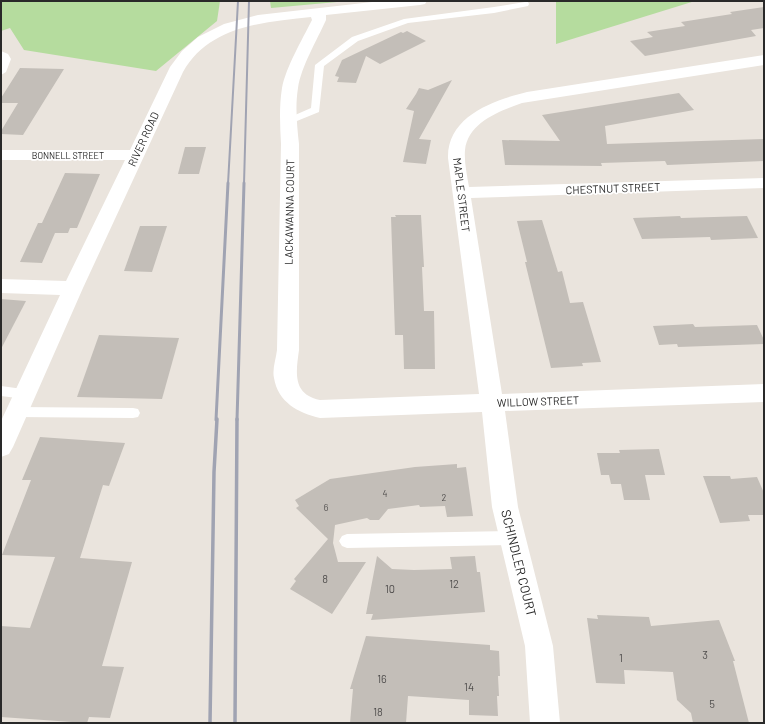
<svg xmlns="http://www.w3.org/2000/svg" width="765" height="724" viewBox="0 0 765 724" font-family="Barlow,sans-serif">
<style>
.green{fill:#b5dc9e}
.building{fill:#c3beb8}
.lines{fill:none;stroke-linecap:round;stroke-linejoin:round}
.service{fill:#fff;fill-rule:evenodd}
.minor{fill:#fff;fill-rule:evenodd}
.rail-far2{stroke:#a0a3b2;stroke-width:2}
.rail-far1{stroke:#a0a3b2;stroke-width:3}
.rail{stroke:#a0a3b2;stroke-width:3.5}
.labels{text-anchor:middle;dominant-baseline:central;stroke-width:3.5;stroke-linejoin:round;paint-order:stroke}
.far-street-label{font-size:9px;fill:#292929;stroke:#fff}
.number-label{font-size:9px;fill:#504e4d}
.street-label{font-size:11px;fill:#292929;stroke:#fff}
.near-number-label{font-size:11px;fill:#504e4d}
.near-street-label{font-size:13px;fill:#292929;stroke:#fff}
</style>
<rect width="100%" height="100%" fill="#eae4dd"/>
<!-- green -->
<g class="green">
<polygon points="1,1 220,1 217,21 156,71 24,50 10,28 1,31"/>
<polygon points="270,1 348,1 271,8"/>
<polygon points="556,1 695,1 556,44"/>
</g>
<!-- building -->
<g class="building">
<polygon points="764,7 764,28 751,30 756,36 645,56 630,41 653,37 647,32 685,26 681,22 732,14 730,12"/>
<polygon points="407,31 426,41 380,64 366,56 356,83 337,82 339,77 335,76 342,60 401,32 403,33"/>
<polygon points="20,68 64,69 23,135 1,134 1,131 18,103 1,103 1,98"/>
<polygon points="452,80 419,139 431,140 426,164 403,162 414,111 406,109 416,94 419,88 428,90"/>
<polygon points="679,93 694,110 605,126 607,144 764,139 764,161 667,165 665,161 601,163 602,166 505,165 502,140 560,141 542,115"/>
<polygon points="185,147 206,147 199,174 178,174"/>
<polygon points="65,173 100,174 77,228 70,228 68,233 55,233 42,263 20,262 38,223 42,223"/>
<polygon points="395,215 421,215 424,267 422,267 424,311 434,311 435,369 404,369 403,335 395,335 391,217 396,217"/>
<polygon points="680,216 681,218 747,216 758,238 711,240 710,237 642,239 633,218"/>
<polygon points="542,220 558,272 562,271 570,303 583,302 601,362 582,363 583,366 551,368 525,262 527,262 517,221"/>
<polygon points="140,226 167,226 152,272 124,271"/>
<polygon points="1,299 26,301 1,349"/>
<polygon points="693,324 695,327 757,325 764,340 764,344 678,347 677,344 659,345 653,326"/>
<polygon points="99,335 179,338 162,399 77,397"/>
<polygon points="40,437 125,443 109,486 103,485 80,558 132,562 102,666 124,667 110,718 89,717 87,723 86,723 1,717 1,626 30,628 55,557 2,555 31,480 22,480"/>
<polygon points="659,449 665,475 645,475 650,500 624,500 621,484 611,484 609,475 601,475 597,453 620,453 619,450"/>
<polygon points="457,464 457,468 466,467 473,516 447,517 445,506 420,507 419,505 388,509 379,520 370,520 367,518 335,525 333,543 338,562 366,562 332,614 290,589 296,581 294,579 328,539 296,508 299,506 295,500 330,479 415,467"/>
<polygon points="703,476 730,476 731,479 757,477 764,493 764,515 748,515 750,521 720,523"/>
<polygon points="377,556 392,569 414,570 452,569 450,557 475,556 477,572 480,572 485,612 371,620 373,614 366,614"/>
<polygon points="597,615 649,617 651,626 719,620 735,661 733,661 749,723 693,723 691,713 677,700 673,672 624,670 625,684 596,683 587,618 598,619"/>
<polygon points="366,636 490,645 490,650 499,651 500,676 498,676 499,696 497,696 498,716 469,715 469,700 408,696 406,723 350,723 353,689 350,689"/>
</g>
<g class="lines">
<!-- service -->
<g class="service">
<polygon points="525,2 528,2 529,4 528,6 494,13 408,23 358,41 324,66 319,112 292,123 286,123 284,121 286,119 311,108 315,65 352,37 404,19 494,7"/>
<polygon points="1,51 8,54 11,59 6,72 1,75"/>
<polygon points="1,386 30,390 32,394 30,398 25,399 1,396"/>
<polygon points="17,407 133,408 138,409 140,413 138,417 133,418 17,417 12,416 10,412 12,408"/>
<polygon points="513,531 518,533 521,538 518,543 513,545 347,548 342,546 339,541 342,536 347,534"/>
</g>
<!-- minor -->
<path class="minor" d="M381 1H427L425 4 420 5 326 15V20C317 40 301 67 298 88 295 107 297 125 299 144V350C296 372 292 394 320 400L479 394 448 158C447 116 494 100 527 92L764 55V65L522 103C500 111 468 122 465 150 464 162 467 175 469 187L764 178V188L471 198 502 394 764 384V402L505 411 518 507 553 646 560 723H530L525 646 492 507 482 412 320 418C298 413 278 402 274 378 272 369 276 359 277 350L281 144C280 125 279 107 282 88 286 67 302 40 312 20L311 17C264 22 209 26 183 72L83 288 13 447 9 454 1 457V421L60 295 1 293V279L66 281 125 160H1V150H130L170 67 182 51 198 37 224 24 258 15Z"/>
<!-- rail-far2 -->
<g class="rail-far2">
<polyline points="228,184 238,1"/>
<polyline points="244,184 249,1"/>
</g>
<!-- rail-far1 -->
<g class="rail-far1">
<polyline points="216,420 228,183"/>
<polyline points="237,420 244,183"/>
</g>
<!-- rail -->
<g class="rail">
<polyline points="210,723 214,472 217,419"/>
<polyline points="235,723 237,419"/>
</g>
</g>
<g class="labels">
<!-- far-street labels -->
<g class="far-street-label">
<text x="68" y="155">BONNELL STREET</text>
</g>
<!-- number labels -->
<g class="number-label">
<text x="385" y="493">4</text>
<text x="444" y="497">2</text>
<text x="326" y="507">6</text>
</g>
<!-- street labels -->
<g class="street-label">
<text transform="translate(143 139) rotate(-65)">RIVER ROAD</text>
<text transform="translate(613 188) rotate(-2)">CHESTNUT STREET</text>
<text transform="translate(462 195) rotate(83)">MAPLE STREET</text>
<text transform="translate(289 212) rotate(-89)">LACKAWANNA COURT</text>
<text transform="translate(538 401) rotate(-2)">WILLOW STREET</text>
</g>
<!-- near-number labels -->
<g class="near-number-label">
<text x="325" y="578">8</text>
<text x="454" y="583">12</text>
<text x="390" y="588">10</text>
<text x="705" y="654">3</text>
<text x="621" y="657">1</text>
<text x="382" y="678">16</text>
<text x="469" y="686">14</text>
<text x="712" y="703">5</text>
<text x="378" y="711">18</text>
</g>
<!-- near-street labels -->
<g class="near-street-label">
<text transform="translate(519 563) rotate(76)">SCHINDLER COURT</text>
</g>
</g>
<!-- border -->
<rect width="765" height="724" fill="none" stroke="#292929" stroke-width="4"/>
</svg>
